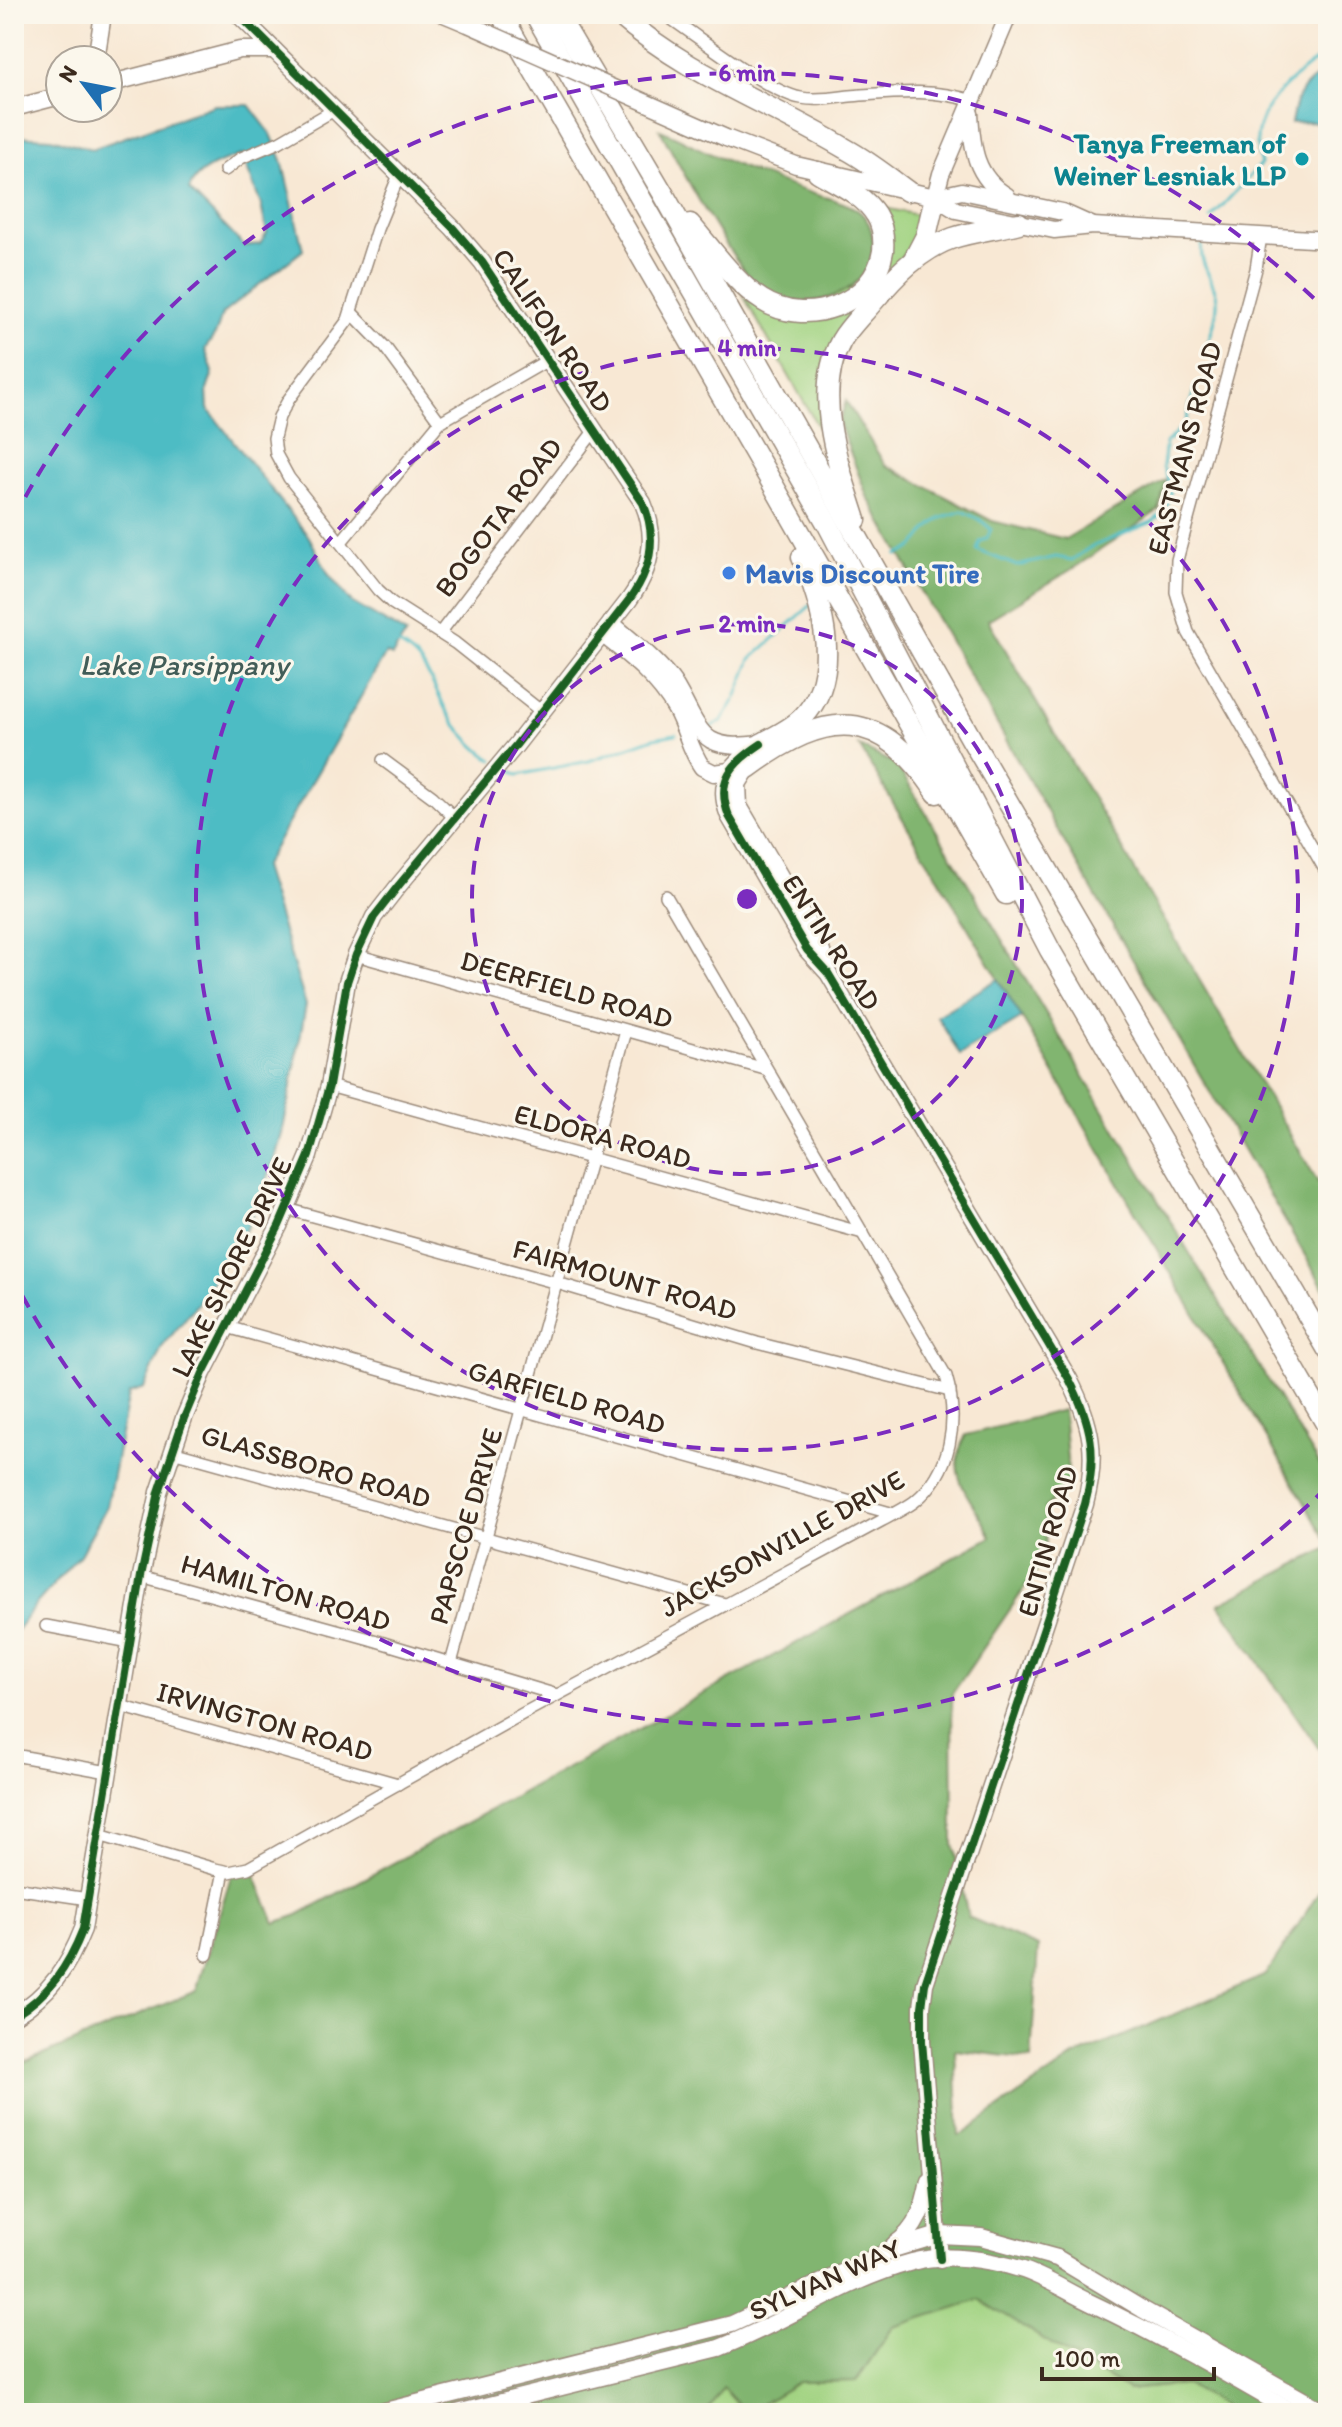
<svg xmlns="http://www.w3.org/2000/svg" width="1342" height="2427" viewBox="0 0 1342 2427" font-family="Itim,sans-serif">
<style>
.green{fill:#a2d382;stroke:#6e7e50;stroke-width:2}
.forest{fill:#81b570;stroke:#5e7047;stroke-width:2}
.water{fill:#4ebcc4;stroke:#447371;stroke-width:2;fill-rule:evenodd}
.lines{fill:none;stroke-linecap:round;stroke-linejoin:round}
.stream{stroke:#4ebcc4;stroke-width:3}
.street-casing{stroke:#9a8979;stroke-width:14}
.secondary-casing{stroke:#9a8979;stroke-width:19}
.highway-casing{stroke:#9a8979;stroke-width:23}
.street{stroke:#fff;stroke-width:11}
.secondary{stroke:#fff;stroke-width:16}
.highway{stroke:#fff;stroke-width:20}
.secondary-bridge-casing{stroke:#9a8979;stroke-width:19;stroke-linecap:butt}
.secondary-bridge{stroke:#fff;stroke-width:16}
.cycleway-casing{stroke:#fbf7ec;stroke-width:13}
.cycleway{stroke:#1b5e20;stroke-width:8}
.ring{fill:none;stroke:#7b2cbf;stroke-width:4;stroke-dasharray:14 10}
.culture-dot{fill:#0f9aa8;stroke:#fbf7ec;stroke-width:3}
.shop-dot{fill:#3f7fe0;stroke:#fbf7ec;stroke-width:3}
.labels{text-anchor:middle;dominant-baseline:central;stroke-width:6;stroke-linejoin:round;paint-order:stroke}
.culture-label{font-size:28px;font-weight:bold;fill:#0d838f;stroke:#fbf7ec;text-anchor:end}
.street-label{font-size:28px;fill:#3b2a1e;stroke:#fbf7ec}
.shop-label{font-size:28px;font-weight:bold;fill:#366cbe;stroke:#fbf7ec;text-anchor:start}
.water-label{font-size:30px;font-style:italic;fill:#425d58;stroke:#fbf7ec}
.centre{fill:#7b2cbf;stroke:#fbf7ec;stroke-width:4}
.ring-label{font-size:24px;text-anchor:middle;font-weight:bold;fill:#7b2cbf;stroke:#fbf7ec;stroke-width:6;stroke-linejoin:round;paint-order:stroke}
</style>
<rect width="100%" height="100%" fill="#fbf7ec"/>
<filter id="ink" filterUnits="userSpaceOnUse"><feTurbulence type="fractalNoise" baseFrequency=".0125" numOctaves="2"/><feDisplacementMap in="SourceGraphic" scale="16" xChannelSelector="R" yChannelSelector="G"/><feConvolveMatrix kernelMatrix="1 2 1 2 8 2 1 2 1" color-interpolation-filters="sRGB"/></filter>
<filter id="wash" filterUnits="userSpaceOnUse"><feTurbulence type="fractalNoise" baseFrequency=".006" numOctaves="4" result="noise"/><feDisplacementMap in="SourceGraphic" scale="32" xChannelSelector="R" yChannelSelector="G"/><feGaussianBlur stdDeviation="1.8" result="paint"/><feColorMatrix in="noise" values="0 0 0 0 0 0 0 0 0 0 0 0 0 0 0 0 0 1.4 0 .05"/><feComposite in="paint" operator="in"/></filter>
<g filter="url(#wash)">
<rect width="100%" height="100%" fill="#f8e8d4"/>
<!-- green -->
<g class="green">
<polygon points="880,207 922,216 913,245 846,321 823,426 818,427 744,297 759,306 872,285"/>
<polygon points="979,2299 1128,2390 1185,2384 1229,2409 1229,2413 746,2413 798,2382 856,2381 893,2327"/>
<polygon points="723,2387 745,2413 706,2413"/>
</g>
<!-- forest -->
<g class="forest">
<path d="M660 130C677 136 693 146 709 153 744 169 780 183 817 195 831 199 850 203 861 213 869 220 872 230 873 240 877 293 809 314 769 295 741 282 678 163 660 130Z"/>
<polygon points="846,401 885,465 992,521 1065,539 1166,480 1159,510 1077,566 988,620 1328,1199 1328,1295 1066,845 867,496 839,423"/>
<polygon points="859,746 897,765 1201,1272 1328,1478 1328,1543 1022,1018"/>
<path d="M1063 1410 1069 1484 1045 1508 1046 1557 952 1694 953 1843 968 1917 1038 1947 1031 2059 955 2050 959 2136 1072 2058 1266 1975 1328 1878V2411L1229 2413V2409L1185 2384 1128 2390 979 2300 893 2327 856 2381 798 2382 746 2413 723 2388 706 2413H14V2067L196 1991 232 1873 251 1865 275 1923 298 1915 991 1537C974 1498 942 1478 966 1435Z"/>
<polygon points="1328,1548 1328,1762 1219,1604"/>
</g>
<!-- water -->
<g class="water">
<path d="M1328 70V125L1312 122 1291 123C1296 94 1302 84 1328 70Z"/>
<path d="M215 105H249L271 134 282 160 303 250 222 314 216 333 205 349 213 372 207 390 208 409 309 537 329 575 351 602 406 634 392 656 386 653 263 867 306 1005 283 1130 274 1162 248 1226 198 1303 162 1347 144 1388 129 1393 107 1506 80 1555 37 1603 14 1634V136L51 138 92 149ZM242 155 261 205 267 233 260 244 244 246 189 190C195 169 223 161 242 155Z"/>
<polygon points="998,979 1022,1018 960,1055 937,1016"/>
</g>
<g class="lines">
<!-- stream -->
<g class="stream">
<path d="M1211 218 1261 164C1242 114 1293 77 1328 52"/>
<path d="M1202 245C1198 264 1215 280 1217 299 1218 315 1211 334 1206 349"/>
<path d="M897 555C922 547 920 532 937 521 943 516 955 514 962 511L979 519 991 529 987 538 980 542 977 550 1017 566 1056 557 1072 560 1089 548 1152 522 1165 511 1171 490 1163 467 1166 442 1185 424 1195 387"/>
<path d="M399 645C426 659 432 684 446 710 456 727 476 750 493 760"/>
<polyline points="709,728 721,722 736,698 751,659 811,605"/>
<polyline points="507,768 518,775 589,761 654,738 676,734"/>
</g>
</g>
</g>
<g filter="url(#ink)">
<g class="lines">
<!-- street casing -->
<g class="street-casing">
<g id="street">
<path d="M664 14C697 35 765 91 801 98 817 101 834 98 850 96 894 93 930 88 973 101"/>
<polyline points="225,170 241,158 279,142 334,110"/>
<polyline points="399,175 377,229 348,320 289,399 279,417 274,438 276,454 289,478 378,590 392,603 455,643 542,712"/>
<polyline points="1261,236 1256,269 1177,560 1176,592 1188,632 1328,875"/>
<polyline points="351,312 385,347 440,422"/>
<polyline points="341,542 440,422 548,360"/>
<polyline points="440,633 595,430"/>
<polyline points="383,760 433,797 455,818"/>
<polyline points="356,955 765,1069"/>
<polyline points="329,1086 863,1233"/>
<polyline points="287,1209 557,1283 757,1343 950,1391"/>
<polyline points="227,1327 894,1514"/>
<polyline points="172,1451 725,1604"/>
<polyline points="141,1576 370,1639 557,1695"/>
<polyline points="46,1626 130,1642"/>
<polyline points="451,1663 626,1031"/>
<polyline points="120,1706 398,1784"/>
<polyline points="14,1755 108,1772"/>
<path d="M99 1835 215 1869 229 1872 248 1868 524 1713 881 1521C892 1515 904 1509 914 1502 952 1472 959 1420 946 1376L666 896"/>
<polyline points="14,1888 88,1899"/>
<polyline points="207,1955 224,1871"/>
</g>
</g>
<!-- secondary casing -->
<g class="secondary-casing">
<g id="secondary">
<polyline points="444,14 468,24"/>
<polyline points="96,60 103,14"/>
<polyline points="108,84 240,50 274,50"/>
<polyline points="14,108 60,96"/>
<path d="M970 113C972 148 975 177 1007 196"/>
<polyline points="726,138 796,165 935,197 956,210 1054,230 1093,226 1328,240"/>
<polyline points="935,197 941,174 1009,14"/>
<polyline points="935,197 962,191 1062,212 1091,225"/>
<path d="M611 623C632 641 653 657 670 678 684 695 693 729 711 740 726 748 743 746 760 744"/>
<path d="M602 634C630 656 658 678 676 710 686 728 690 750 702 767L714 773 737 770"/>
<path d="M761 744C732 763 715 780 729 816L807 950 828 973 1069 1379C1092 1424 1098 1455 1085 1504L925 1984 922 2007V2041L940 2259"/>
<polyline points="748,768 738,784 739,806 819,943 827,968"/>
<path d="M14 2016C49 1995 68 1967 83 1929L141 1576 159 1492 184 1418 203 1373 279 1226 309 1156 329 1086 347 982 356 955 374 917 399 885 516 745 629 600C651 570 658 538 643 503L482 262 453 228 238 14"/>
<path d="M894 2245C918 2229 924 2206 929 2180"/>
<polyline points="377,2413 732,2324 893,2249 939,2235 981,2237 1057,2258 1142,2309 1326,2413"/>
<path d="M457 2413 719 2348C784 2323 844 2280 912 2262 946 2253 987 2259 1020 2269 1046 2277 1067 2292 1091 2303 1161 2336 1227 2374 1294 2413"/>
</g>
</g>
<!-- highway casing -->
<g class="highway-casing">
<g id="highway">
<polyline points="501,14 764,469 1006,894"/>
<polyline points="535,14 828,525 1050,950 1328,1427"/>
<polyline points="557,14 664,195 973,742 1328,1350"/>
<path d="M618 14C689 76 768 102 846 149 868 161 887 176 907 191"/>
<path d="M690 224C711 248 736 284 762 300 805 328 875 305 883 251 884 239 883 226 876 215 864 195 838 184 818 172"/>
<polyline points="914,259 926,236 935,197"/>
<path d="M856 520C839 467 812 395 841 341 849 327 862 315 872 303 895 276 919 250 953 238 974 231 997 229 1019 223"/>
<path d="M761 744C775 736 792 729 803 717 844 674 822 604 802 557"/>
<path d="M748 768C828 709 879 706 937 793"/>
</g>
</g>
<!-- street -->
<use href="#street" class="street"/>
<!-- secondary -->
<use href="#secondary" class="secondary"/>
<!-- highway -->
<use href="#highway" class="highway"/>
<!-- secondary-bridge casing -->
<g class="secondary-bridge-casing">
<polyline id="secondary-bridge" points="468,24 726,138"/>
</g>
<!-- secondary-bridge -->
<use href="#secondary-bridge" class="secondary-bridge"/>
<!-- cycleway casing -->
<g class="cycleway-casing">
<g id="cycleway">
<path d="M761 744C732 763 715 780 729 816L807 950 828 973 1069 1379C1092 1424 1098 1455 1085 1504L925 1984 922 2007V2041L940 2259"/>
<path d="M14 2016C49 1995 68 1967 83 1929L141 1576 159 1492 184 1418 203 1373 279 1226 309 1156 329 1086 347 982 356 955 374 917 399 885 516 745 629 600C651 570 658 538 643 503L482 262 453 228 238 14"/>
</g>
</g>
<!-- cycleway -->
<use href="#cycleway" class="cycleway"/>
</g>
</g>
<!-- distance rings -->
<g class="ring">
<circle cx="747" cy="899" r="275"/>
<circle cx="747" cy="899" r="551"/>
<path d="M1326 1488A826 826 0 0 1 14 1280M14 518A826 826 0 0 1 1326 310"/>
</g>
<!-- markers -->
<circle class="culture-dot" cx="1302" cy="159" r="8"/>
<circle class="shop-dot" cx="729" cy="573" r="8"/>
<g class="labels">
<!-- culture labels -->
<g class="culture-label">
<text x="1286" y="143">Tanya Freeman of<tspan x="1286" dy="32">Weiner Lesniak LLP</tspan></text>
</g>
<!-- street labels -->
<g class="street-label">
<text transform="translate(553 330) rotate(56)">CALIFON ROAD</text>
<text transform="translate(1184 448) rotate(-75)">EASTMANS ROAD</text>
<text transform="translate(498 517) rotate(-53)">BOGOTA ROAD</text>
<text transform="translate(832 942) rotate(57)">ENTIN ROAD</text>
<text transform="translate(567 989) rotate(16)">DEERFIELD ROAD</text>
<text transform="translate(603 1136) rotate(15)">ELDORA ROAD</text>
<text transform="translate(231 1267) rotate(-64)">LAKE SHORE DRIVE</text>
<text transform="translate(625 1279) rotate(16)">FAIRMOUNT ROAD</text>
<text transform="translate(567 1397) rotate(16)">GARFIELD ROAD</text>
<text transform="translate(316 1466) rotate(16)">GLASSBORO ROAD</text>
<text transform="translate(465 1526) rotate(-74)">PAPSCOE DRIVE</text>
<text transform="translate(1047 1541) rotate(-74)">ENTIN ROAD</text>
<text transform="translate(782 1543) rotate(-29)">JACKSONVILLE DRIVE</text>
<text transform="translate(286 1592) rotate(16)">HAMILTON ROAD</text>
<text transform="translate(265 1721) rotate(16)">IRVINGTON ROAD</text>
<text transform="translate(825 2279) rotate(-24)">SYLVAN WAY</text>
</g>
<!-- shop labels -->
<g class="shop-label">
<text x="745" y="573">Mavis Discount Tire</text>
</g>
<!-- water labels -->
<g class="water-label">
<text x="184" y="664">Lake Parsippany</text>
</g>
</g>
<circle cx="747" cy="899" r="12" class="centre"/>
<g class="ring-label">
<text x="747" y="81">6 min</text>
<text x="747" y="356">4 min</text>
<text x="747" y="632">2 min</text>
</g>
<!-- margin -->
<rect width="1342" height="2427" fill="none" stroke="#fbf7ec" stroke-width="48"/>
<!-- north arrow -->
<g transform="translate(84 84) rotate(302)"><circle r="38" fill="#fbf7ec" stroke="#aea59a" stroke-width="2"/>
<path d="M0-6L14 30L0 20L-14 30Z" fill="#1f6fb2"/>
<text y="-12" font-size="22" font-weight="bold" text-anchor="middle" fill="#3b2a1e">N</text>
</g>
<!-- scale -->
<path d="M1042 2367v12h172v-12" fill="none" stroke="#3b2a1e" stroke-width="4"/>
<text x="1054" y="2367" font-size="24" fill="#3b2a1e" stroke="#fbf7ec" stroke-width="6" paint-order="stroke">100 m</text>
</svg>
